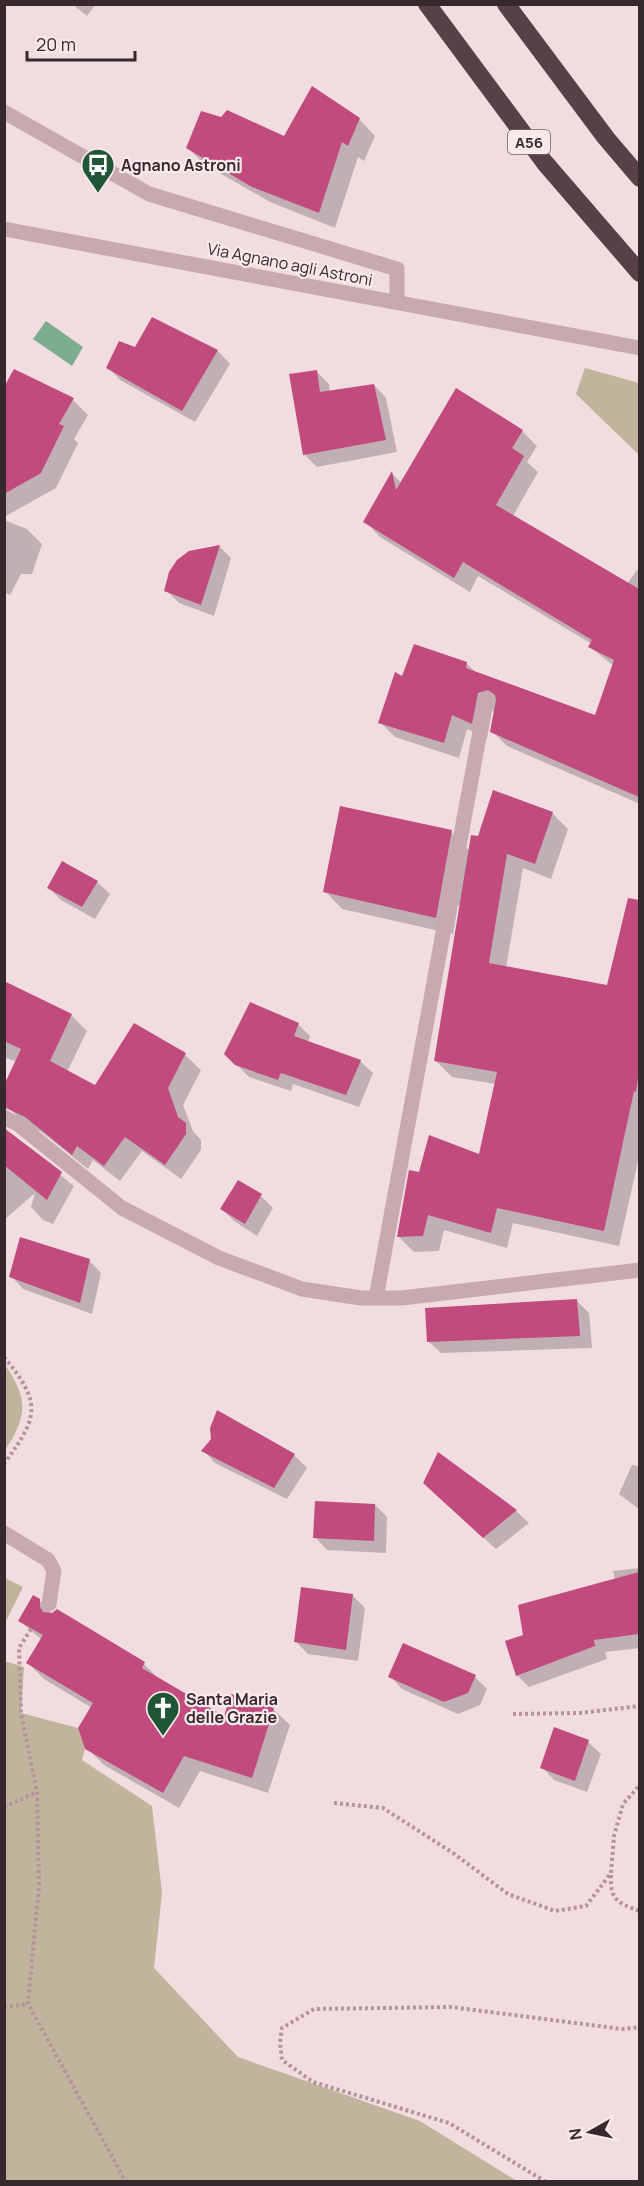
<svg xmlns="http://www.w3.org/2000/svg" width="644" height="2186" viewBox="0 0 644 2186" font-family="Manrope,sans-serif">
<style>
.green{fill:#c0b49d}
.water{fill:#7dad8f}
.shadow{fill:#0003}
.building{fill:#c14b7e}
.lines{fill:none;stroke-linecap:round;stroke-linejoin:round}
.path{stroke:#b5939b;stroke-width:4;stroke-dasharray:3 3;stroke-linecap:butt}
.service{stroke:#c9a9b0;stroke-width:15}
.minor{stroke:#c9a9b0;stroke-width:15}
.tertiary{stroke:#c9a9b0;stroke-width:15}
.motorway{stroke:#574048;stroke-width:18}
.labels{text-anchor:middle;dominant-baseline:central;stroke-width:4.5;stroke-linejoin:round;paint-order:stroke}
.shield{fill:#f9e9eb;stroke:#706367;stroke-width:1.5}
.shield-label{font-size:15px;font-weight:bold;fill:#36292e}
.poi-label{font-size:16px;font-weight:bold;fill:#36292e;stroke:#f9e9eb;text-anchor:start}
.street-label{font-size:16px;fill:#36292e;stroke:#f9e9eb}
</style>
<rect width="100%" height="100%" fill="#f1dde0"/>
<!-- green -->
<g class="green">
<polygon points="585,368 639,383 639,455 576,394"/>
<path d="M5 1365C28 1398 28 1416 5 1450Z"/>
<polygon points="5,1578 23,1587 5,1623"/>
<polygon points="4,1661 24,1667 21,1713 78,1728 85,1749 82,1760 152,1806 162,1893 154,1968 238,2057 420,2121 517,2181 5,2181"/>
</g>
<!-- water -->
<polygon class="water" points="46,321 83,347 72,366 33,339"/>
<!-- shadow -->
<g class="shadow">
<polygon points="72,4 96,4 87,16"/>
<polygon points="359,119 375,136 364,161 358,157 335,228 270,202 204,164 188,148 284,138"/>
<polygon points="153,319 218,351 230,364 195,422 120,380 108,367 136,348"/>
<polygon points="15,371 73,400 88,415 74,439 78,443 56,488 4,517 4,390"/>
<polygon points="316,371 329,384 330,392 374,385 386,398 397,452 317,467 304,454"/>
<polygon points="457,390 522,431 537,446 527,462 538,472 513,516 627,584 640,566 640,804 507,746 492,731 495,712 492,711 487,738 467,729 459,758 395,737 380,722 403,678 466,663 477,673 596,717 614,666 590,647 592,644 478,576 470,592 380,537 365,521 392,474 402,483"/>
<polygon points="4,520 27,529 42,544 32,574 21,574 10,595 4,592"/>
<polygon points="219,546 231,558 214,616 179,603 166,590"/>
<polygon points="552,813 568,829 551,879 523,868 506,968 609,987 622,933 640,937 640,1152 619,1246 513,1223 507,1248 444,1230 439,1251 414,1252 399,1237 420,1174 480,1156 496,1084 452,1077 436,1061 461,905 458,905 453,934 342,909 325,891 451,832 470,851 479,838"/>
<polygon points="97,882 110,894 95,919 61,900 49,888"/>
<polygon points="4,983 71,1015 87,1031 67,1072 96,1087 135,1025 185,1055 201,1070 183,1105 193,1131 201,1140 201,1150 181,1179 142,1151 120,1181 93,1160 88,1169 43,1133 25,1124 9,1108 17,1062 4,1057"/>
<polygon points="298,1024 310,1036 308,1043 360,1061 373,1073 359,1107 293,1084 291,1091 249,1077 226,1054"/>
<polygon points="4,1130 74,1186 53,1224 43,1220 31,1207 35,1193 4,1220"/>
<polygon points="261,1196 273,1208 257,1236 234,1221 222,1209"/>
<polygon points="89,1260 101,1273 92,1314 23,1289 11,1276"/>
<polygon points="576,1300 589,1313 592,1348 441,1353 428,1341"/>
<polygon points="203,1450 294,1455 307,1468 287,1499 215,1463"/>
<polygon points="439,1454 516,1511 529,1523 496,1549 437,1495"/>
<polygon points="632,1465 640,1466 640,1510 619,1494"/>
<polygon points="375,1505 387,1517 386,1553 327,1550 315,1537"/>
<polygon points="640,1568 640,1648 605,1652 607,1659 529,1687 517,1675 525,1636 615,1580 613,1571"/>
<polygon points="353,1596 365,1608 358,1661 308,1654 295,1641"/>
<polygon points="39,1600 53,1614 144,1664 160,1680 225,1718 273,1709 290,1725 268,1793 200,1771 179,1808 104,1765 87,1748 92,1708 44,1679 28,1663 42,1640 20,1621"/>
<polygon points="390,1676 475,1677 487,1689 480,1705 458,1714 402,1689"/>
<polygon points="555,1729 588,1742 601,1754 587,1792 554,1780 542,1767"/>
</g>
<!-- building -->
<g class="building">
<polygon points="312,86 360,118 348,146 342,142 319,213 252,187 186,148 201,111 221,117 227,110 284,136"/>
<polygon points="152,317 218,350 182,411 106,368 119,341 135,347"/>
<polygon points="14,369 74,398 59,424 64,426 41,473 4,494 4,387"/>
<polygon points="317,370 320,392 374,384 386,440 303,455 289,374"/>
<polygon points="456,388 523,430 512,448 524,456 496,505 639,589 639,797 490,732 496,700 495,695 488,690 478,693 472,724 452,715 444,743 378,723 395,672 402,676 414,644 467,662 466,668 595,715 614,660 588,647 592,640 463,562 454,578 363,522 392,471 396,490"/>
<polygon points="220,545 201,605 164,591 169,572 177,560 189,551"/>
<polygon points="493,790 553,812 535,864 507,854 489,963 607,985 628,898 639,900 639,1072 636,1092 634,1091 604,1231 497,1208 491,1233 428,1215 423,1236 397,1237 409,1170 419,1172 429,1135 479,1154 497,1072 434,1061 471,835 478,836"/>
<polygon points="340,806 452,830 436,918 323,892"/>
<polygon points="62,861 98,881 82,907 47,888"/>
<polygon points="4,981 72,1014 50,1061 95,1085 134,1023 186,1053 168,1088 178,1117 186,1123 186,1134 165,1165 125,1137 104,1166 77,1146 72,1155 25,1117 4,1107 4,1085 21,1049 4,1041"/>
<polygon points="250,1002 299,1023 294,1036 361,1060 346,1095 281,1073 278,1080 235,1065 224,1054"/>
<polygon points="4,1128 62,1172 47,1200 4,1165"/>
<polygon points="238,1180 262,1194 245,1224 220,1209"/>
<polygon points="20,1237 90,1259 80,1303 9,1277"/>
<polygon points="577,1299 580,1336 427,1342 425,1308"/>
<polygon points="217,1410 295,1454 274,1488 201,1451 211,1439 210,1428"/>
<polygon points="438,1452 517,1510 483,1538 423,1483"/>
<polygon points="315,1501 375,1504 374,1541 313,1538"/>
<polygon points="639,1572 639,1634 594,1640 595,1646 516,1676 505,1641 523,1635 518,1605"/>
<polygon points="301,1587 353,1594 346,1650 294,1642"/>
<polygon points="33,1595 40,1599 40,1607 43,1612 52,1613 57,1609 145,1662 142,1668 224,1716 231,1694 274,1708 252,1778 184,1756 163,1793 85,1749 78,1728 93,1703 26,1663 43,1635 18,1621"/>
<polygon points="403,1643 476,1675 468,1693 444,1702 388,1677"/>
<polygon points="554,1727 589,1740 575,1781 540,1768"/>
</g>
<g class="lines">
<!-- path -->
<g class="path">
<path d="M4 1357C43 1404 38 1417 4 1464"/>
<polyline points="31,1629 19,1648 21,1713 37,1792 39,1885 28,2004 126,2182"/>
<polyline points="513,1714 580,1713 640,1706"/>
<polyline points="334,1803 383,1808 453,1853 508,1894 555,1911 586,1906 611,1873 614,1836 623,1804 640,1785"/>
<polyline points="4,1807 37,1792"/>
<path d="M611 1875C610 1900 617 1903 640 1911"/>
<polyline points="4,2007 28,2004"/>
<polyline points="546,2182 449,2123 313,2082 282,2060 280,2042 282,2028 314,2009 451,2007 622,2029 640,2027"/>
</g>
<!-- service -->
<g class="service">
<polyline points="376,1298 486,699"/>
<polyline points="4,1533 48,1560 54,1571 49,1604"/>
</g>
<!-- minor -->
<g class="minor">
<polyline points="4,112 149,194 397,269 397,302"/>
<polyline points="4,1117 19,1125 122,1208 219,1258 302,1289 361,1298 402,1298 640,1270"/>
</g>
<!-- tertiary -->
<polyline class="tertiary" points="4,229 640,348"/>
<!-- motorway -->
<g class="motorway">
<polyline points="427,4 545,163 640,273"/>
<polyline points="506,4 606,138 640,178"/>
</g>
</g>
<!-- icons -->
<defs>
<g id="bus-pin" transform="scale(1.725)"><path d="M0 17L-7.5 6A9.5 9.5 0 1 1 7.5 6Z" fill="#205635" stroke="#f9e9eb"/><path d="M-5-6H5V4H4V6H2V4H-2V6H-4V4H-5ZM-3.5-4V0h7V-4ZM-3.5 1.2v1.5H-2V1.2ZM2 1.2v1.5H3.5V1.2Z" fill="#fff"/></g>
<g id="church-pin" transform="scale(1.725)"><path d="M0 17L-7.5 6A9.5 9.5 0 1 1 7.5 6Z" fill="#205635" stroke="#f9e9eb"/><path d="M-1.2-6h2.4v3.5h3.3v2.4h-3.3V6h-2.4V-.1h-3.3v-2.4h3.3Z" fill="#fff"/></g>
</defs>
<g fill-rule="evenodd">
<use href="#bus-pin" x="98" y="165"/>
<use href="#church-pin" x="163" y="1708"/>
</g>
<g class="labels">
<!-- shield labels -->
<rect class="shield" x="508" y="130" width="42" height="24" rx="4.5"/>
<g class="shield-label">
<text x="529" y="142">A56</text>
</g>
<!-- poi labels -->
<g class="poi-label">
<text x="121" y="165">Agnano Astroni</text>
<text x="186" y="1699">Santa Maria<tspan x="186" dy="18">delle Grazie</tspan></text>
</g>
<!-- street labels -->
<g class="street-label">
<text transform="translate(290 264) rotate(11)">Via Agnano agli Astroni</text>
</g>
</g>
<!-- border -->
<rect width="644" height="2186" fill="none" stroke="#36292e" stroke-width="12"/>
<!-- north arrow -->
<g transform="translate(590 2132) rotate(261)" stroke="#f9e9eb" stroke-width="4.5" paint-order="stroke">
<path d="M0-4.5L10 22L0 15L-10 22Z" fill="#36292e"/>
<text y="-9" font-size="16" font-weight="bold" text-anchor="middle" fill="#36292e">N</text>
</g>
<!-- scale -->
<path d="M27 51v9h108v-9" fill="none" stroke="#36292e" stroke-width="3"/>
<text x="36" y="51" font-size="18" fill="#36292e" stroke="#f9e9eb" stroke-width="4.5" paint-order="stroke">20 m</text>
</svg>
